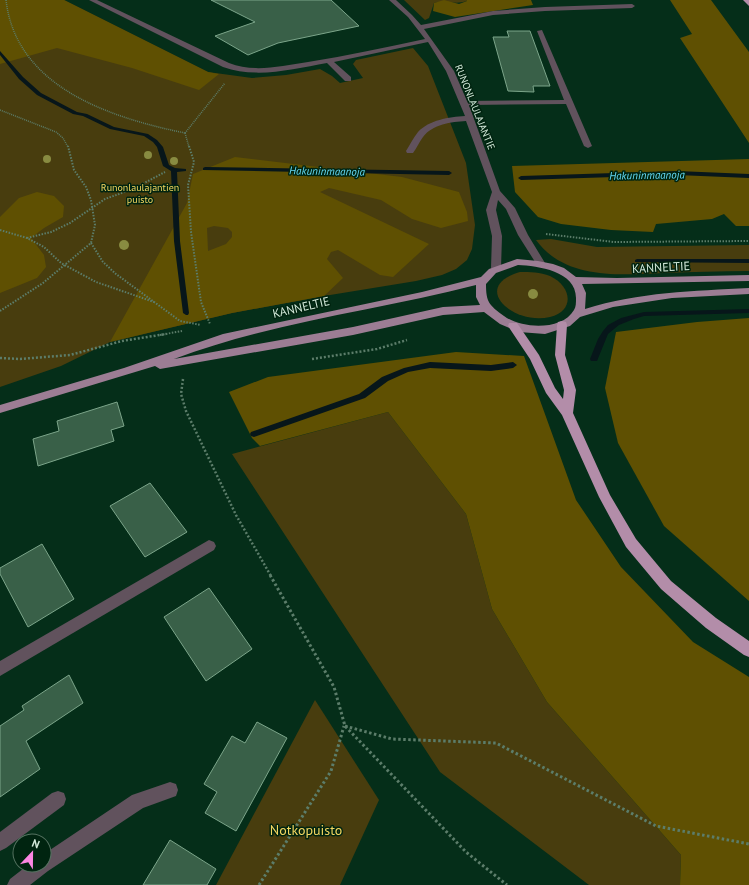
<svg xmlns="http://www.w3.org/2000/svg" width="749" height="885" viewBox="0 0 749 885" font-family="'PT Sans',sans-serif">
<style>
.green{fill:#483d0e}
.forest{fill:#5f5002;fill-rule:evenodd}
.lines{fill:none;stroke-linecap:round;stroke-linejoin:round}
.stream{fill:#07161a;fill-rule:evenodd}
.building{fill:#396048;stroke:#7ca58a}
.path-far3{stroke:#5c7d6a;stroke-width:1.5;stroke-dasharray:1 1;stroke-linecap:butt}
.path-far2{stroke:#5c7d6a;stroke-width:2;stroke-dasharray:1.5 1.5;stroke-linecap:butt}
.path-far1{stroke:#5c7d6a;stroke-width:2.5;stroke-dasharray:2 2;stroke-linecap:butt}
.path{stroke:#5c7d6a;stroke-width:3;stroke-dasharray:2.5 2.5;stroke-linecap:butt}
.minor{fill:#61525d;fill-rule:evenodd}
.major{fill:#9c7d94;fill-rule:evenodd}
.highway{fill:#b38da9;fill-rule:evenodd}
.tree{fill:#888b41}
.labels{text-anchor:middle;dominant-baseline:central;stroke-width:3;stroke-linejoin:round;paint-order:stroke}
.far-street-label{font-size:10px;fill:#d4eadb;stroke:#002410}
.far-park-label{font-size:10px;fill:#f4d761;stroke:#002410}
.far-water-label{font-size:11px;font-style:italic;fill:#64d9f5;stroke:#002410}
.street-label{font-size:12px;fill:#d4eadb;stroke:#002410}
.near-park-label{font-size:14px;fill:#f4d761;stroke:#002410}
</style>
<rect width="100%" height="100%" fill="#052e19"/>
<!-- green -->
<g class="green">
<polygon points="0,0 64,0 208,72 252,78 286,75 320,69 332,76 340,83 363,78 353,64 356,60 413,48 428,66 466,163 475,225 472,249 467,260 456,269 442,275 416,281 324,296 232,313 110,342 61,366 0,387"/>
<path d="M404 0H466L467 1C455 5 447 0 434 3L429 18 425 20Z"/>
<path d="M551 239 597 247 749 245V271C720 271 692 272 663 273 620 275 565 280 536 240Z"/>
<path d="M520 272C530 272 540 272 550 276 571 286 576 310 550 317 514 326 469 287 520 272Z"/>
<polygon points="388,412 466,514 492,609 547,702 681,855 680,885 589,885 440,772 232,454"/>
<polygon points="315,700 379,800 340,885 216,885"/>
</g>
<!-- forest -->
<g class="forest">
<polygon points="0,0 64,0 208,72 219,74 199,90 132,68 57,48 0,64"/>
<polygon points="444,0 459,4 467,1 466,0 531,0 533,5 455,17 433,11 434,3"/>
<polygon points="670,0 711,0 749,52 749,143 680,38 692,34"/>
<path d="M235 157 402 177 459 192 467 212 468 221 441 228 412 219 381 200 329 188 320 192 429 244 393 277 380 275 338 250 331 252 327 259 343 278 324 296 232 313 110 342 187 203 193 174ZM214 226 228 228 232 232V237L226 244 208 251 207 228Z"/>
<polygon points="749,159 749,226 736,226 724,214 712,219 656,224 653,232 611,230 561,224 538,217 515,192 512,166"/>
<polygon points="37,192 54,196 64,206 63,217 44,228 31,238 44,255 46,267 37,278 0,293 0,217 19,198"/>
<polygon points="749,318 749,601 664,526 618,443 605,388 616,332 697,322"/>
<polygon points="456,352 524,356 576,500 621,567 693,642 749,677 749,885 680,885 681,855 547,702 492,609 466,514 388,412 260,446 252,438 229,392 268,377"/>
</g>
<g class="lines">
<!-- stream -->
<g class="stream">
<polygon points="0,51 23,77 41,93 77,112 87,114 114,127 148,134 157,140 163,147 169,165 175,168 186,169 186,171 177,172 180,241 189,313 188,315 186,315 183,313 174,241 171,171 163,166 157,147 153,142 144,136 110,129 83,116 73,114 37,95 19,79 0,55"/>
<polygon points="205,167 449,171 452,173 449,175 203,170 203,168"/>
<polygon points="677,171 749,174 749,178 677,175 521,180 518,178 521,176"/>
<polygon points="637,259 749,259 749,263 635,262 635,260"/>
<polygon points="749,309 749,313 644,316 634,319 619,325 608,334 597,361 591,361 590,359 598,339 603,331 608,325 621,318 644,312"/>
<polygon points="430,362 491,365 513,362 517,365 513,368 491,371 430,368 408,372 388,381 365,398 254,437 251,436 250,434 251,432 359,394 382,377 404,368"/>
</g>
</g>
<!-- building -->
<g class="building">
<polygon points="211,0 331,0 359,26 278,43 248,55 215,36 255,22"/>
<polygon points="507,31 530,31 550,86 533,86 534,92 508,91 493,37 509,37"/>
<polygon points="117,402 124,426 111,430 114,441 38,466 33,439 59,431 57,421"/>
<polygon points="150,483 187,532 145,557 110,506"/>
<polygon points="42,544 74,599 28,627 0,574 0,568"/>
<polygon points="209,588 252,649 206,681 164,617"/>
<polygon points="69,675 83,703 26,741 40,769 0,797 0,726 24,710 22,706"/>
<polygon points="257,722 287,738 236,831 205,813 217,792 204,784 232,736 245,743"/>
<polygon points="170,840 216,869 207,885 143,885"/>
</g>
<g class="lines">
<!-- path-far3 -->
<g class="path-far3">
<path d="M6 0C16 88 112 118 185 133"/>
<polyline points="0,110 56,132 63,138 68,147"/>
<polyline points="185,133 189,147"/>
<polyline points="185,133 225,83"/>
</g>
<!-- path-far2 -->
<g class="path-far2">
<polyline points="189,146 194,162 188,185 191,232 201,302 210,324"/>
<polyline points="0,230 27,238 44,247 61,263 96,282 154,302"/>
<polyline points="546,234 614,242 749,241"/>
<polyline points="27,238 51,232 70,223 105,199 133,189 165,172"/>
<polyline points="91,243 103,262 116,274 180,321 201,325"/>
<polyline points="0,311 43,283 91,243 95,225 91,200 86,187 74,170 68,146"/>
<polyline points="160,335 182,331"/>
</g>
<!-- path-far1 -->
<g class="path-far1">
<polyline points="0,358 20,359 70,355 122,341 166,334"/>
<polyline points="312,359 377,349 407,340"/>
<polyline points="183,379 181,394 186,411 236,515 271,576"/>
</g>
<!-- path -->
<g class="path">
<polyline points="270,575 334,687 345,726 466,852 507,885"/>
<polyline points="345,726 392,739 496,743 656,826 749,844"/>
<polyline points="259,885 331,771 344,726"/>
</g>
<!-- minor -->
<g class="minor">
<path d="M89 0H97L229 63C254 73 281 66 308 62 347 56 386 47 425 39L408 17 389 0H396L412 15 421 25 493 11 545 7 632 4 635 6 632 8 545 11 493 15 424 29 454 71 467 101 564 100 537 31 542 30 592 146 588 148 584 146 566 104 469 105 500 191 515 208 528 235 545 263 543 265H537L518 235 506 209 498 200 496 210 502 236 501 268 496 271 491 268 492 236 486 210 492 192 466 121C451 122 433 124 423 137 419 142 417 148 413 153H407L406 151C410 145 413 138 418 132 429 120 449 117 465 116L446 71 428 42 334 62 351 77V81H345L327 63C293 69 257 79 223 67Z"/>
<polygon points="209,540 214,542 216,546 214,550 0,676 0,661"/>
<polygon points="170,782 176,784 178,790 176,796 143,808 48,871 30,885 7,885 10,879 28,865 44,865 44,854 132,795"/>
<polygon points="58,791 64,793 66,799 64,805 6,848 0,851 0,832 52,793"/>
</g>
<!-- major -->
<path class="major" d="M517 259 538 261 553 264 564 268 576 277 617 278 749 275V281L582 284 586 293 585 309C639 292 694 291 749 288V294L672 298 613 307 580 317 570 326 545 334 519 332 500 324 484 312 443 315 353 335 160 369 155 366 0 413V405L124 368 223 334 422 292 481 277 489 269ZM518 265C538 266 576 271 576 298 576 303 576 307 574 310 562 331 521 329 504 316 489 305 486 302 486 284L496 273ZM476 285V297L480 305 443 307 353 327 174 359C271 322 376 311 476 285Z"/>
<!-- highway -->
<g class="highway">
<polygon points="743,0 749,0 749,6"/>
<polygon points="562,321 566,322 567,325 565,355 576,390 573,413 610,495 636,539 671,581 716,618 749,641 749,657 744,655 706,628 661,589 626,547 599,497 562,415 546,393 530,359 508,326 509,323 517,323 539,355 555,388 563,399 564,390 555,355 557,325 558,322"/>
</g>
</g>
<!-- trees -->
<g class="tree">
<circle cx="148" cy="155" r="4"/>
<circle cx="47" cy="159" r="4"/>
<circle cx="174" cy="161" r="4"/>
<circle cx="124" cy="245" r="5"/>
<circle cx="533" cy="294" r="5"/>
</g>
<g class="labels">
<!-- far-street labels -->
<g class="far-street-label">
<text transform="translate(475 107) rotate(68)">RUNONLAULAJANTIE</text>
</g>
<!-- far-park labels -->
<g class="far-park-label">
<text x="140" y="187">Runonlaulajantien<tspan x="140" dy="12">puisto</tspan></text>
</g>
<!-- far-water labels -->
<g class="far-water-label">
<text transform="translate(327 171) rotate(1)">Hakuninmaanoja</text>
<text transform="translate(647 175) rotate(-1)">Hakuninmaanoja</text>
</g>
<!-- street labels -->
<g class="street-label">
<text transform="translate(661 267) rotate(-3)">KANNELTIE</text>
<text transform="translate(301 307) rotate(-13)">KANNELTIE</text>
</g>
<!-- near-park labels -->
<g class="near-park-label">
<text x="306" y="830">Notkopuisto</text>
</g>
</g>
<!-- north arrow -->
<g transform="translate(32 853) rotate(22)"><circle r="19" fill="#002410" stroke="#557361"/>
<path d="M0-3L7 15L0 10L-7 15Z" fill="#fc86e3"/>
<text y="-6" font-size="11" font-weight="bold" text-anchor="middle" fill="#d4eadb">N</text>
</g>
</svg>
